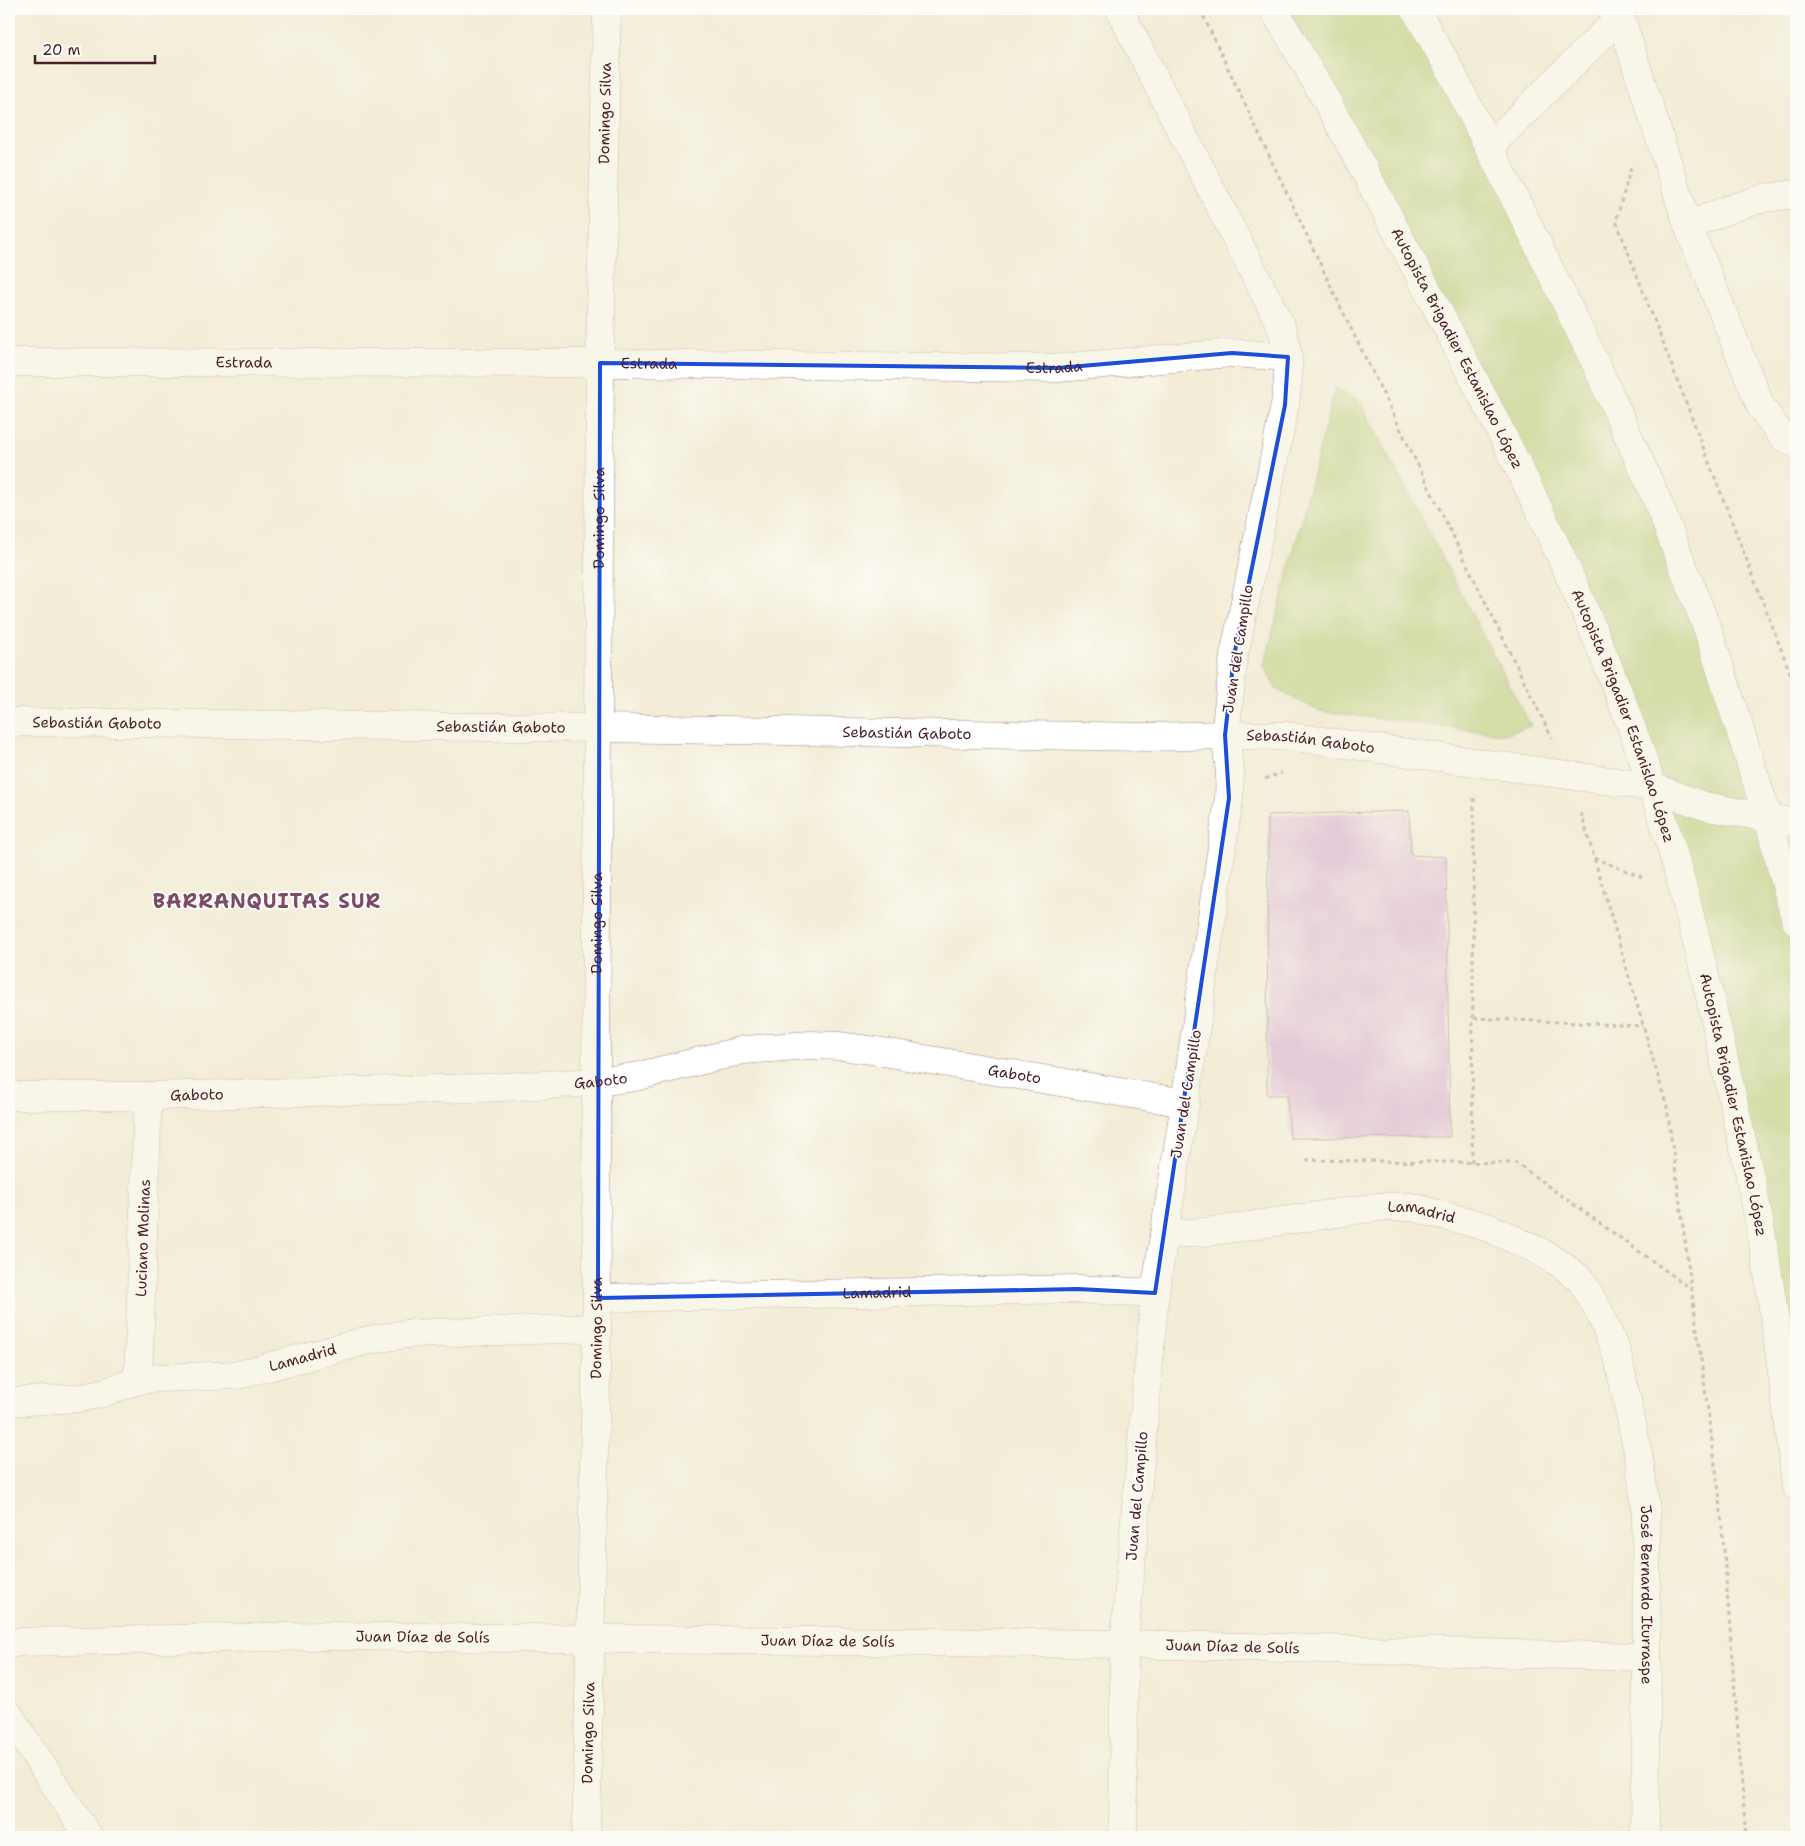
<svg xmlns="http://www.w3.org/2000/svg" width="1805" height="1846" viewBox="0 0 1805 1846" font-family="'Shantell Sans',sans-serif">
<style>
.green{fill:#b1cb71;stroke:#7e754e}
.building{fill:#d4a0d9}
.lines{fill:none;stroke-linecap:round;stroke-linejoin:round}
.minor-casing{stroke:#9e8681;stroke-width:29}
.highway-casing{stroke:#9e8681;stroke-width:29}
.path{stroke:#9e8681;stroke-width:3;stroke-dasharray:4 4;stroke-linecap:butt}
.minor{stroke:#fff;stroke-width:28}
.highway{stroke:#fff;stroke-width:28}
.marked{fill:none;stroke:#1d4ed8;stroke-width:4;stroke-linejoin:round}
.labels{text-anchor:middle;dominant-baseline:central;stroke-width:4;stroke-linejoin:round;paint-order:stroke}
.street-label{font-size:15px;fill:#4a1f2b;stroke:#fdfcf7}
.district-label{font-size:20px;font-weight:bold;letter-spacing:1px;fill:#7a4c68;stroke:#fdfcf7}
</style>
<rect width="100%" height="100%" fill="#fdfcf7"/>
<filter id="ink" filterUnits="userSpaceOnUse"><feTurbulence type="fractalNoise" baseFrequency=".02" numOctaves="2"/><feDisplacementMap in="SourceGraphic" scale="10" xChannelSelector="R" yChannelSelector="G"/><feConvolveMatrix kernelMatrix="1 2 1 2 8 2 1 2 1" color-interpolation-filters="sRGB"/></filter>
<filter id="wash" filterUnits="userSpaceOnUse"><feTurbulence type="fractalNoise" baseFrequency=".0096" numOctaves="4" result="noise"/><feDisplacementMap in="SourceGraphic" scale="20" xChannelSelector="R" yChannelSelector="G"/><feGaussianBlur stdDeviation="1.12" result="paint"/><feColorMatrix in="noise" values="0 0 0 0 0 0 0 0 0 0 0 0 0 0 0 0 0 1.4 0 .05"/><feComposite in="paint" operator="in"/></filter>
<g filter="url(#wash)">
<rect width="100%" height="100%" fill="#f3edd7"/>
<!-- green -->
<g class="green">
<polygon points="1273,9 1415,9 1657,500 1796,921 1796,1486 1716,1020 1573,579"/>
<polygon points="1335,388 1360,402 1531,726 1503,734 1319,711 1276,689 1264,667"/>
</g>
<g id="blocks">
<!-- building -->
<polygon class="building" points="1409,811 1411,855 1446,857 1450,1137 1290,1138 1287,1095 1267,1095 1268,815"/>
</g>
</g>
<g filter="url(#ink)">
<use href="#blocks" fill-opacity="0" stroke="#9e8681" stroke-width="1"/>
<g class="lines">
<!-- minor casing -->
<g class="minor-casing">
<g id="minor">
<path d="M1119 9 1280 324C1291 351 1289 377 1285 405L1234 656 1225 735 1230 772 1229 798 1185 1103 1155 1293 1124 1644 1123 1837"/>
<polyline points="1618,9 1688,226 1761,407 1782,436 1796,444"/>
<polyline points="1489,147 1620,17"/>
<polyline points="1688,226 1729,209 1764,198 1796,194"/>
<path id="s1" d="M9 362 600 363 1058 368 1232 353 1288 357"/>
<path id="s2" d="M9 722 598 728 1149 737 1225 735 1287 736 1653 787 1704 806 1796 823"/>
<path id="s3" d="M9 1096H148L482 1088 596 1082 635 1077 744 1050 810 1045 840 1046 877 1051 1185 1103"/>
<path id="s4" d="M1164 1235 1215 1231 1377 1207H1412L1487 1227 1539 1251 1559 1263 1581 1280 1599 1311 1618 1357 1639 1458 1646 1510 1647 1657 1645 1837"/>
<path id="s5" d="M598 1298 1078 1289 1155 1293"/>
<path id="s6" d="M138 1380 148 1096"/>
<path id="s7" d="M9 1402 79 1398 103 1393 138 1380 158 1378 238 1375 369 1340 406 1334 597 1328"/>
<path id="s8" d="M9 1644 18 1642 323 1636 1124 1644 1647 1657"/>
<polyline points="9,1715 89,1837"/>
<path id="s9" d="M586 1837 597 1328 596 1082 600 363 607 9"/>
</g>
</g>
<!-- highway casing -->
<g class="highway-casing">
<g id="highway">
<path id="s10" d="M1273 9C1327 97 1374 189 1422 280 1509 444 1594 610 1652 786 1684 882 1707 980 1728 1078 1739 1128 1751 1177 1760 1226 1775 1312 1786 1399 1796 1486"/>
<polyline points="1415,9 1447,64 1527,223 1594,360 1657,500 1709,633 1768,818 1796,921"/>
</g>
</g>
<!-- path -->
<g class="path">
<polyline points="1200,9 1343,312 1552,738"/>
<polyline points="1631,168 1616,221 1796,688"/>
<polyline points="1265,779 1282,773"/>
<polyline points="1581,813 1667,1107 1720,1500 1746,1837"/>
<polyline points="1594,858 1642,877"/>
<polyline points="1474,1018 1643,1026"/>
<polyline points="1306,1160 1516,1163 1690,1288"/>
<polyline points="1472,1162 1474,798"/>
</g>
<!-- minor -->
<use href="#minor" class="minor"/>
<!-- highway -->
<use href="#highway" class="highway"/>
</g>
</g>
<!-- marked area -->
<path d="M0 0H1805V1846H0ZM1232 353 1288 357 1285 405 1234 656 1225 735 1229 798 1155 1293 1078 1289 598 1298 600 363 1058 368Z" fill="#f3edd7" fill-opacity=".55" fill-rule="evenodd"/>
<path class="marked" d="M1232 353 1288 357 1285 405 1234 656 1225 735 1229 798 1155 1293 1078 1289 598 1298 600 363 1058 368Z"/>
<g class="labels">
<!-- street labels -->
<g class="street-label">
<text stroke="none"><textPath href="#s9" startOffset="1724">Domingo Silva</textPath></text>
<text stroke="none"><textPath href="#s10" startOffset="386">Autopista Brigadier Estanislao López</textPath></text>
<text stroke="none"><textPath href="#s1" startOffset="235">Estrada</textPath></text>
<text stroke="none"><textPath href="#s1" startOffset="640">Estrada</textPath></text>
<text stroke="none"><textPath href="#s1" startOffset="1045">Estrada</textPath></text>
<text stroke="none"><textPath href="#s9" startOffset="1319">Domingo Silva</textPath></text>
<text transform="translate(1238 649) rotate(-81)">Juan del Campillo</text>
<text stroke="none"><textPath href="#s10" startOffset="790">Autopista Brigadier Estanislao López</textPath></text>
<text stroke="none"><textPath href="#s2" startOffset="88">Sebastián Gaboto</textPath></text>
<text stroke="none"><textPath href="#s2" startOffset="492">Sebastián Gaboto</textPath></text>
<text stroke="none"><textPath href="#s2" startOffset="898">Sebastián Gaboto</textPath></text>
<text stroke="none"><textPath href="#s2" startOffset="1302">Sebastián Gaboto</textPath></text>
<text stroke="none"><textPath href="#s9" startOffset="914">Domingo Silva</textPath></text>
<text stroke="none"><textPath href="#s3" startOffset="1012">Gaboto</textPath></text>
<text stroke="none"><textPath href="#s3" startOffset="592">Gaboto</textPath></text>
<text transform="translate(1186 1094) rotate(-81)">Juan del Campillo</text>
<text stroke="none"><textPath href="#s3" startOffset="188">Gaboto</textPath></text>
<text stroke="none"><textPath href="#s10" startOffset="1195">Autopista Brigadier Estanislao López</textPath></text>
<text stroke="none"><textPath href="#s4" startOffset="260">Lamadrid</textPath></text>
<text stroke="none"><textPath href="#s6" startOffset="142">Luciano Molinas</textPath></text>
<text stroke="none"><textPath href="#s5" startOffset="279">Lamadrid</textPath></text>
<text stroke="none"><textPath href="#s9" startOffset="509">Domingo Silva</textPath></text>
<text stroke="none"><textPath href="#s7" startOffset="299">Lamadrid</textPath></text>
<text transform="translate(1137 1496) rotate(-85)">Juan del Campillo</text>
<text stroke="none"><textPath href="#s4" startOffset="762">José Bernardo Iturraspe</textPath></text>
<text stroke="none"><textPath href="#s8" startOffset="414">Juan Díaz de Solís</textPath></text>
<text stroke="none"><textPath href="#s8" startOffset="819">Juan Díaz de Solís</textPath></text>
<text stroke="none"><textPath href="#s8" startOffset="1224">Juan Díaz de Solís</textPath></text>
<text stroke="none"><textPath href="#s9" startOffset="104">Domingo Silva</textPath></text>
</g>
<!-- district labels -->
<g class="district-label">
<text x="267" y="901">BARRANQUITAS SUR</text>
</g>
</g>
<!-- margin -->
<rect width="1805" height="1846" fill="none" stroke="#fdfcf7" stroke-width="30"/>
<!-- scale -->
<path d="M35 55v8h120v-8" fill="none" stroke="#4a1f2b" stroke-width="2.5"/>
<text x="42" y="55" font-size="15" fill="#4a1f2b" stroke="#fdfcf7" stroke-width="4" paint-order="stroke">20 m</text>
</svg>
